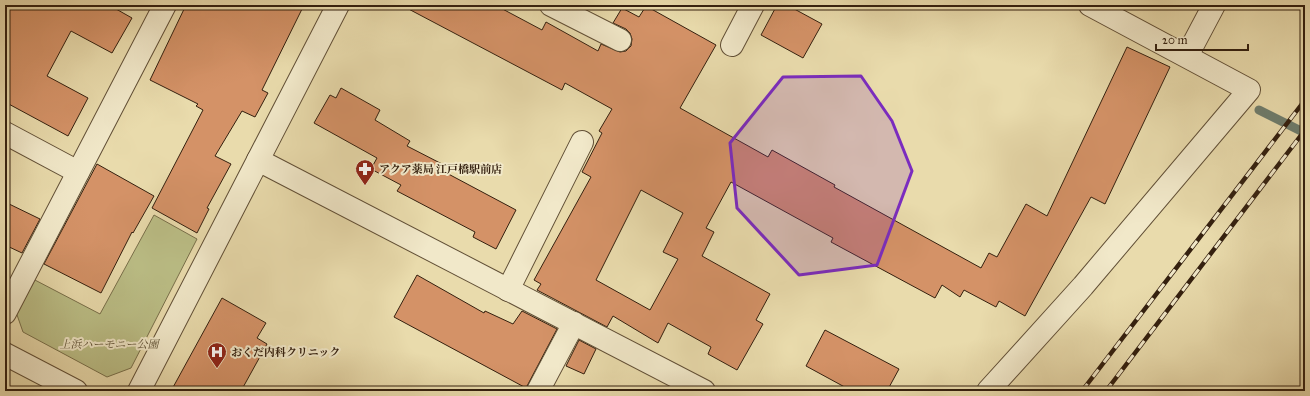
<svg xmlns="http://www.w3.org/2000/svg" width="1310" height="396" viewBox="0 0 1310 396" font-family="'IM FELL Great Primer','Noto Serif JP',serif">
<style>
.green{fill:#bbbe86;stroke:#786f4a}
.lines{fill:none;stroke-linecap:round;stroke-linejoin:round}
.stream{stroke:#6f7d6d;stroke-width:9}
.building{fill:#d49267;stroke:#34200f;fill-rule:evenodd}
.minor-casing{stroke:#614f36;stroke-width:24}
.minor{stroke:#f1e8c9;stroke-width:22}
.rail-casing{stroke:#34200f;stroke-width:4.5}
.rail{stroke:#f1e8c9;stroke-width:3;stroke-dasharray:9;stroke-linecap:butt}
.marked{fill:#7b2cbf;fill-opacity:0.2;stroke:#7b2cbf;stroke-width:3;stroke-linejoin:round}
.labels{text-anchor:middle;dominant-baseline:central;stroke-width:4;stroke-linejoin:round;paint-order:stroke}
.poi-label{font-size:11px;font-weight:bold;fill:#34200f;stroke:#f1e8c9;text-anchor:start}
.park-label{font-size:11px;font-style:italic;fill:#5c4f33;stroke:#f1e8c9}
</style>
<rect width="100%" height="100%" fill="#e9dbac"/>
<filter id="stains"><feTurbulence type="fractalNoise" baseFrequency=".005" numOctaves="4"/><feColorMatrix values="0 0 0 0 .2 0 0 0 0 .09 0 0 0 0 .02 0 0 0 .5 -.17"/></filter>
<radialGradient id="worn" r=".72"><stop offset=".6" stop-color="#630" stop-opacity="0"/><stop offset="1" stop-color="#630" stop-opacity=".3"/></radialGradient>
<!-- green -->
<polygon class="green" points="154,215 197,239 131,368 107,377 23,332 16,312 33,279 100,314"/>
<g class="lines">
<!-- stream -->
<polyline class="stream" points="1259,110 1305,133"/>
</g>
<!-- building -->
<g class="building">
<polygon points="5,5 109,5 132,18 112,53 71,31 47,76 88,98 68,136 5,102"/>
<polygon points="186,5 304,5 262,90 268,93 255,117 242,111 215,156 231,164 207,208 209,209 197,233 152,208 203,110 196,106 198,104 150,80"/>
<path d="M401 5H495L542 30 546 22 598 51 601 44 620 52 626 51 631 46 632 39 630 33 626 29 613 23 622 8 639 17 646 6 716 45 680 108 768 157 772 150 835 185 834 187 981 268 989 253 997 257 1026 204 1047 216 1127 47 1170 67 1105 204 1091 197 1025 316 999 301 996 307 964 290 960 297 942 285 935 298 831 242 833 238 731 182 706 228 714 232 702 256 770 294 756 320 763 324 737 370 708 354 711 347 668 323 658 343 613 316 607 327 537 290 541 284 534 280 591 177 582 172 602 133 599 131 612 109 565 83 562 90ZM641 190 683 213 663 252 678 259 650 310 596 280Z"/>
<polygon points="777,5 787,5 822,24 803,58 761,35"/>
<polygon points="341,88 380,110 375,120 410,141 407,146 442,164 439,169 516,210 496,249 473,237 475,232 397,191 401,185 371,169 377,158 314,123 330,95 336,98"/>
<polygon points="97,164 154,196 133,233 132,232 101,293 44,264"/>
<polygon points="5,202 40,219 22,253 5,245"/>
<polygon points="417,275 484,313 485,311 513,324 522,311 557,329 526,388 394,317"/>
<polygon points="222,298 266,323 257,338 267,344 241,391 171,391"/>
<polygon points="825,330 899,369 887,391 852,391 806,366"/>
<polygon points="579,340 596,349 584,374 566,366"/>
</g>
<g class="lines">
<!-- minor casing -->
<g class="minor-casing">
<g id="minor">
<polyline points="551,5 620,40"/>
<polyline points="732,45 753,5"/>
<polyline points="1187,56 1214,5"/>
<polyline points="5,133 78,172"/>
<polyline points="258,160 704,391"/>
<polyline points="508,290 582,142"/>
<polyline points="5,313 165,5"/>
<polyline points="5,354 76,391"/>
<polyline points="139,391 338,5"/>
<polyline points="538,391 574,323"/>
<polyline points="988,391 1083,286 1249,90 1090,5"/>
</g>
</g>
<!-- minor -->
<use href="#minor" class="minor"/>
<!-- rail casing -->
<g class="rail-casing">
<g id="rail">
<polyline points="1082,391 1305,100"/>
<polyline points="1106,391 1305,130"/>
</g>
</g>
<!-- rail -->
<use href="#rail" class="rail"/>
</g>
<!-- marked area -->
<path class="marked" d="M861 76 892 121 912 171 877 265 799 275 737 208 730 143 783 77Z"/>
<!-- icons -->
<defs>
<g id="pharmacy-pin" transform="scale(1)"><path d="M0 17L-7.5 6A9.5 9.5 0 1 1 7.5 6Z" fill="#8f2418" stroke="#f1e8c9"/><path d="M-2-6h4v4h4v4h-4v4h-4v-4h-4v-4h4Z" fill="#fff"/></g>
<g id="hospital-pin" transform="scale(1)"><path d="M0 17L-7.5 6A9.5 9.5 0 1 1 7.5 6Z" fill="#8f2418" stroke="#f1e8c9"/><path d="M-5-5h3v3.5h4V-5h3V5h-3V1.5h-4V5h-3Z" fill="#fff"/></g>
</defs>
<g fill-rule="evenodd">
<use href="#pharmacy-pin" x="365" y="169"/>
<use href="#hospital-pin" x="217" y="352"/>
</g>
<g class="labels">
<!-- poi labels -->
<g class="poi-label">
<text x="379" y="169">アクア薬局 江戸橋駅前店</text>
<text x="231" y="352">おくだ内科クリニック</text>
</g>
<!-- park labels -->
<g class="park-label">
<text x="109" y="344">上浜ハーモニー公園</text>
</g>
</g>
<!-- margin -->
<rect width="1310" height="396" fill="none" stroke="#e9dbac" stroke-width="20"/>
<rect x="6" y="6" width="1298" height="384" fill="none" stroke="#34200f" stroke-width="2"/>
<rect x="10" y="10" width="1290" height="376" fill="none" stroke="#34200f"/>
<!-- scale -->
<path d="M1156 44v6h92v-6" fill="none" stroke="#34200f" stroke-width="2"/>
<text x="1162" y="44" font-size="12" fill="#34200f" stroke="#f1e8c9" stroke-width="3" paint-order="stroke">20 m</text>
<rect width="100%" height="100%" filter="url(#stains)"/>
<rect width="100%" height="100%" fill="url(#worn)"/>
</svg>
